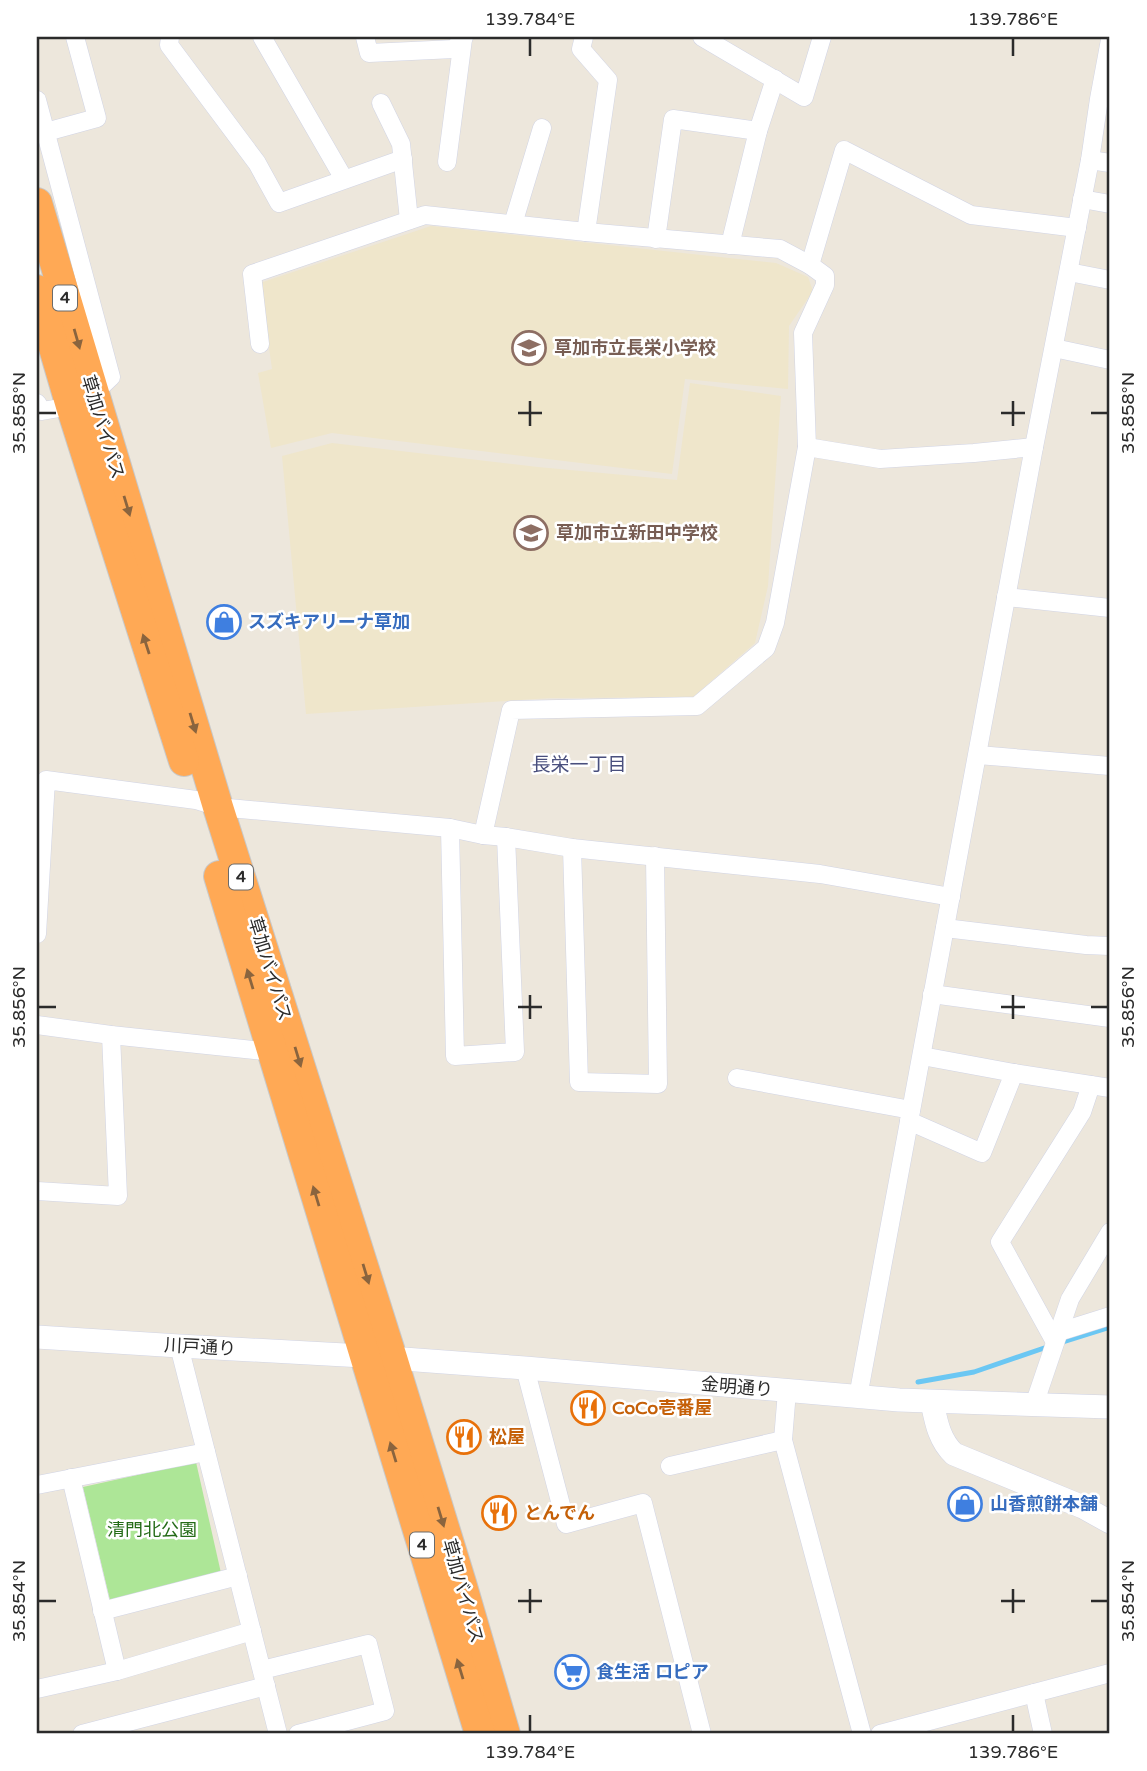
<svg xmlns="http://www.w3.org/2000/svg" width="1147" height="1771" viewBox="0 0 1147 1771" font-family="'Varela Round','Noto Sans JP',sans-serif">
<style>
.education{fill:#efe6cb}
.green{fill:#ade697}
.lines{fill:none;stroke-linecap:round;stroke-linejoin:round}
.stream{stroke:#6bc7f3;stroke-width:5}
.street-casing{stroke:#d1d4e4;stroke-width:19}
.secondary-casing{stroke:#d1d4e4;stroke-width:24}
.highway-casing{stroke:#c8c8c8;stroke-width:32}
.street{stroke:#fff;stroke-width:18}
.secondary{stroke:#fff;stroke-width:23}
.highway{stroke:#ffa955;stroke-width:30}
.oneway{fill:#8a643e}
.ticks{fill:none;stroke:#2b2b2b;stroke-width:2.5}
.labels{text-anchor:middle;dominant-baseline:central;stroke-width:5;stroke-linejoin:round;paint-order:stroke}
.shield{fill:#fff;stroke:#6b6b6b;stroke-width:2}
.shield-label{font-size:16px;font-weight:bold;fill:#2b2b2b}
.education-label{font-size:18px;font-weight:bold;fill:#785e54;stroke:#fff;text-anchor:start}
.street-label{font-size:18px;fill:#2b2b2b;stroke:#fff}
.shop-label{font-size:18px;font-weight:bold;fill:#366cbe;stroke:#fff;text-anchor:start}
.food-label{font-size:18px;font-weight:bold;fill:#c56008;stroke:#fff;text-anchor:start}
.park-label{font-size:18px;fill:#246b17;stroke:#fff}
.neighbourhood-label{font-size:19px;fill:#494f7d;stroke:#fff}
.neatline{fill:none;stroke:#2b2b2b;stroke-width:2.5}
.ticks-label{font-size:18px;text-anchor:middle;fill:#2b2b2b}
</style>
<rect width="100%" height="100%" fill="#ede7dc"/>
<!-- education -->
<g class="education">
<polygon points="431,226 776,263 808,277 813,291 789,326 788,389 685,379 672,474 332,433 271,448 258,373 272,369 260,283"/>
<polygon points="690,383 781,396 768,586 755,643 693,697 551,698 306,714 282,456 332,443 538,467 677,480"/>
</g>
<!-- green -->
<polygon class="green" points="196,1462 221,1573 110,1600 83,1487"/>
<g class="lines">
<!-- stream -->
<g class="stream">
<polyline points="1059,1343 1110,1327"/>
<polyline points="918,1382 974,1372 1050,1346"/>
</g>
<!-- street casing -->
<g class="street-casing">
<g id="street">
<polyline points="170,37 169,45 257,163 279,203 403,159"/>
<polyline points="262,37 344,179"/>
<polyline points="365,37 369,53 454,49 464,37"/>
<polyline points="584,37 581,49 608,80 586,232"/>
<polyline points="702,37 804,97 822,37"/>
<polyline points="37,100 111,377 93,394"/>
<polyline points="381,103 401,144 409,220"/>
<polyline points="46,132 97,118 75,37"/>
<polyline points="1090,160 1110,163"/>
<polyline points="447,162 463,39"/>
<polyline points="1082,199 1110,204"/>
<polyline points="513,224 542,128"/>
<polyline points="656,239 673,119 758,131"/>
<polyline points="730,245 758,131 775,79"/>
<polyline points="810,265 844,150 971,215 1077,228"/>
<polyline points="1069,272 1110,280"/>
<polyline points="260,344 252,274 425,215 586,232 780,249 810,265 825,276 825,285 803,333 807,447 775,623 766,648 697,706 511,710 483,835"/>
<polyline points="1054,348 1110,360"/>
<polyline points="37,403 42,411 71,406"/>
<polyline points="807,447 880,459 974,453 1034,447"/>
<polyline points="1006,597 1110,608"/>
<polyline points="978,755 1110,766"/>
<polyline points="450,828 455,1056 515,1052 506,837"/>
<polyline points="572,848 579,1082 658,1084 655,856"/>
<polyline points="945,928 1086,945 1110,946"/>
<polyline points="37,934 46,780 196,800 218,807 450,828 483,835 506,837 572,848 820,874 951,897"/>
<polyline points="932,994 1110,1018"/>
<polyline points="37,1025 111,1035 273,1052"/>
<polyline points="922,1056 1014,1073 1110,1088"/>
<polyline points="737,1078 911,1110"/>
<polyline points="909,1121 982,1153 1014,1073"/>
<polyline points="37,1191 118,1196 111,1035"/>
<polyline points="1059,1332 1110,1316"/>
<polyline points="1055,1342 1000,1242 1082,1112 1091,1085"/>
<polyline points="179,1346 278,1734"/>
<polyline points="525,1368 566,1524 643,1503 702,1734"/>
<polyline points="787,1391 783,1440 862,1734"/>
<polyline points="858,1397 1034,447 1090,160 1099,99 1110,40"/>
<polyline points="1034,1405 1070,1299 1110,1232"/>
<polyline points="670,1466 783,1440"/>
<polyline points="71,1478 117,1671"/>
<polyline points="37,1485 206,1452"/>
<polyline points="102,1611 238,1576"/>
<polyline points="262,1670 368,1644 385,1711 298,1734"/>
<polyline points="37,1689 117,1671 252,1631"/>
<polyline points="1034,1693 1043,1734"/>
<polyline points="82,1734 266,1686"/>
<polyline points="880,1734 1110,1673"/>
</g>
</g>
<!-- secondary casing -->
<g class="secondary-casing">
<g id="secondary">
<polyline points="37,1337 179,1346 363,1356 525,1368 899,1400 1110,1407"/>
<path d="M932 1402C936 1421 939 1440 954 1454L1083 1507 1110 1522"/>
</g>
</g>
<!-- highway casing -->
<g class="highway-casing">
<g id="highway">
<polyline points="37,203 218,807 392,1358 461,1583 505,1734"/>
<polyline points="37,290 71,406 184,761"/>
<polyline points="219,876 480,1734"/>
</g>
</g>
<!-- street -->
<use href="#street" class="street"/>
<!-- secondary -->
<use href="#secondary" class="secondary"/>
<!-- highway -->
<use href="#highway" class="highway"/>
</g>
<!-- one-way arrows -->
<defs><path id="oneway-solid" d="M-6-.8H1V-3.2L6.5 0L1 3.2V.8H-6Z" transform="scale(1.75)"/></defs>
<g class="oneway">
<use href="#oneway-solid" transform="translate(77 339) rotate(74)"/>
<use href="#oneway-solid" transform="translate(127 506) rotate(73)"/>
<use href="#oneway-solid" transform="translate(146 644) rotate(-108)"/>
<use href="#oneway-solid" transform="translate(193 723) rotate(73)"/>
<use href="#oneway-solid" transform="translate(250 979) rotate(-107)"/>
<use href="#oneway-solid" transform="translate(298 1057) rotate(73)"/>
<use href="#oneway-solid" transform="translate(316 1196) rotate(-107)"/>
<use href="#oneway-solid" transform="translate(366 1274) rotate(73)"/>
<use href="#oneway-solid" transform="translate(393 1452) rotate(-107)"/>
<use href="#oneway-solid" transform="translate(441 1517) rotate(73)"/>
<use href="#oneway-solid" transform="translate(460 1669) rotate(-107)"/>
</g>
<!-- ticks -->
<path class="ticks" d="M530 38V56M1013 38V56M530 401V426M1013 401V426M38 413H56M518 413H542M1001 413H1025M1091 413H1108M530 995V1019M1013 995V1019M38 1007H56M518 1007H542M1001 1007H1025M1091 1007H1108M530 1589V1613M1013 1589V1613M38 1601H56M518 1601H542M1001 1601H1025M1091 1601H1108M530 1715V1732M1013 1715V1732"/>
<!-- icons -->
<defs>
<g id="school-ring" transform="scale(1.75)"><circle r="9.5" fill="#fff" stroke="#8d6e63" stroke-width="1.5"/><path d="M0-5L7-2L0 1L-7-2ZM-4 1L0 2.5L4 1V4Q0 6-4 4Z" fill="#8d6e63"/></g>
<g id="shop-ring" transform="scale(1.75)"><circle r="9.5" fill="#fff" stroke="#3f7fe0" stroke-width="1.5"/><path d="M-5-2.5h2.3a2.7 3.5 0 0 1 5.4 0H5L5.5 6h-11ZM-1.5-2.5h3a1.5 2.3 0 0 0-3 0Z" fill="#3f7fe0"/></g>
<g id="restaurant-ring" transform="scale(1.75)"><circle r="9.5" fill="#fff" stroke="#e8710a" stroke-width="1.5"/><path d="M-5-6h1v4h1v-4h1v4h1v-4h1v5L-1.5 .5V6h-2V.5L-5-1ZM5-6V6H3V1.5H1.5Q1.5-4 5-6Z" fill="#e8710a"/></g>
<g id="supermarket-ring" transform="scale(1.75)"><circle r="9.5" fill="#fff" stroke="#3f7fe0" stroke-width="1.5"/><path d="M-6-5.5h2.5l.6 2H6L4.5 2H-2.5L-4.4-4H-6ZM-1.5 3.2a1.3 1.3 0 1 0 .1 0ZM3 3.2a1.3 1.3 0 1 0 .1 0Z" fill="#3f7fe0"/></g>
</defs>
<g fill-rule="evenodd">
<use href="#school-ring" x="529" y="348"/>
<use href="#school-ring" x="531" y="533"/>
<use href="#shop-ring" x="224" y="622"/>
<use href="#restaurant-ring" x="588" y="1408"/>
<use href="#restaurant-ring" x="464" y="1437"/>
<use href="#shop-ring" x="965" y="1504"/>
<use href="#restaurant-ring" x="499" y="1513"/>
<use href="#supermarket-ring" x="572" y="1672"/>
</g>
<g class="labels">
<!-- shield labels -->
<g class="shield">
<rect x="53" y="285.5" width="24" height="25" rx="5"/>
<rect x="229" y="864.5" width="24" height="25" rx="5"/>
<rect x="410" y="1532.5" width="24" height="25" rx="5"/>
</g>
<g class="shield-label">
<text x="65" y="298">4</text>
<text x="241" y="877">4</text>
<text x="422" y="1545">4</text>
</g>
<!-- education labels -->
<g class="education-label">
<text x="554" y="348">草加市立長栄小学校</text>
<text x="556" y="533">草加市立新田中学校</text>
</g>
<!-- street labels -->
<g class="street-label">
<text transform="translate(103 427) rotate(73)">草加バイパス</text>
<text transform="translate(270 969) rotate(73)">草加バイパス</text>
<text transform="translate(200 1347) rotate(3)">川戸通り</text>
<text transform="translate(737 1387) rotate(5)">金明通り</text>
<text transform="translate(463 1591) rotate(74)">草加バイパス</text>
</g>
<!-- shop labels -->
<g class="shop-label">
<text x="248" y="622">スズキアリーナ草加</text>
<text x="990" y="1504">山香煎餅本舗</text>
<text x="596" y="1672">食生活 ロピア</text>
</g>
<!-- food labels -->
<g class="food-label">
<text x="612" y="1408">CoCo壱番屋</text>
<text x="489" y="1437">松屋</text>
<text x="524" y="1513">とんでん</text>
</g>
<!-- park labels -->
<g class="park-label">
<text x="152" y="1530">清門北公園</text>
</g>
<!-- neighbourhood labels -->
<g class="neighbourhood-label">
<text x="579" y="765">長栄一丁目</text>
</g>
</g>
<!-- border -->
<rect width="1147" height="1771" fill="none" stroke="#ffffff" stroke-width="77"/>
<rect x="38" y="38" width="1070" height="1694" class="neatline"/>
<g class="ticks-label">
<text x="530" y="25">139.784°E</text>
<text x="1013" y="25">139.786°E</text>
<text transform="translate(19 413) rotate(-90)" y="6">35.858°N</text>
<text transform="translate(1128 413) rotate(-90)" y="6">35.858°N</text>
<text transform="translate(19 1007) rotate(-90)" y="6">35.856°N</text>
<text transform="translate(1128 1007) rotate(-90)" y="6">35.856°N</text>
<text transform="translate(19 1601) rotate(-90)" y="6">35.854°N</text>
<text transform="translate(1128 1601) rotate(-90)" y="6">35.854°N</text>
<text x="530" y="1758">139.784°E</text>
<text x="1013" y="1758">139.786°E</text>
</g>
</svg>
